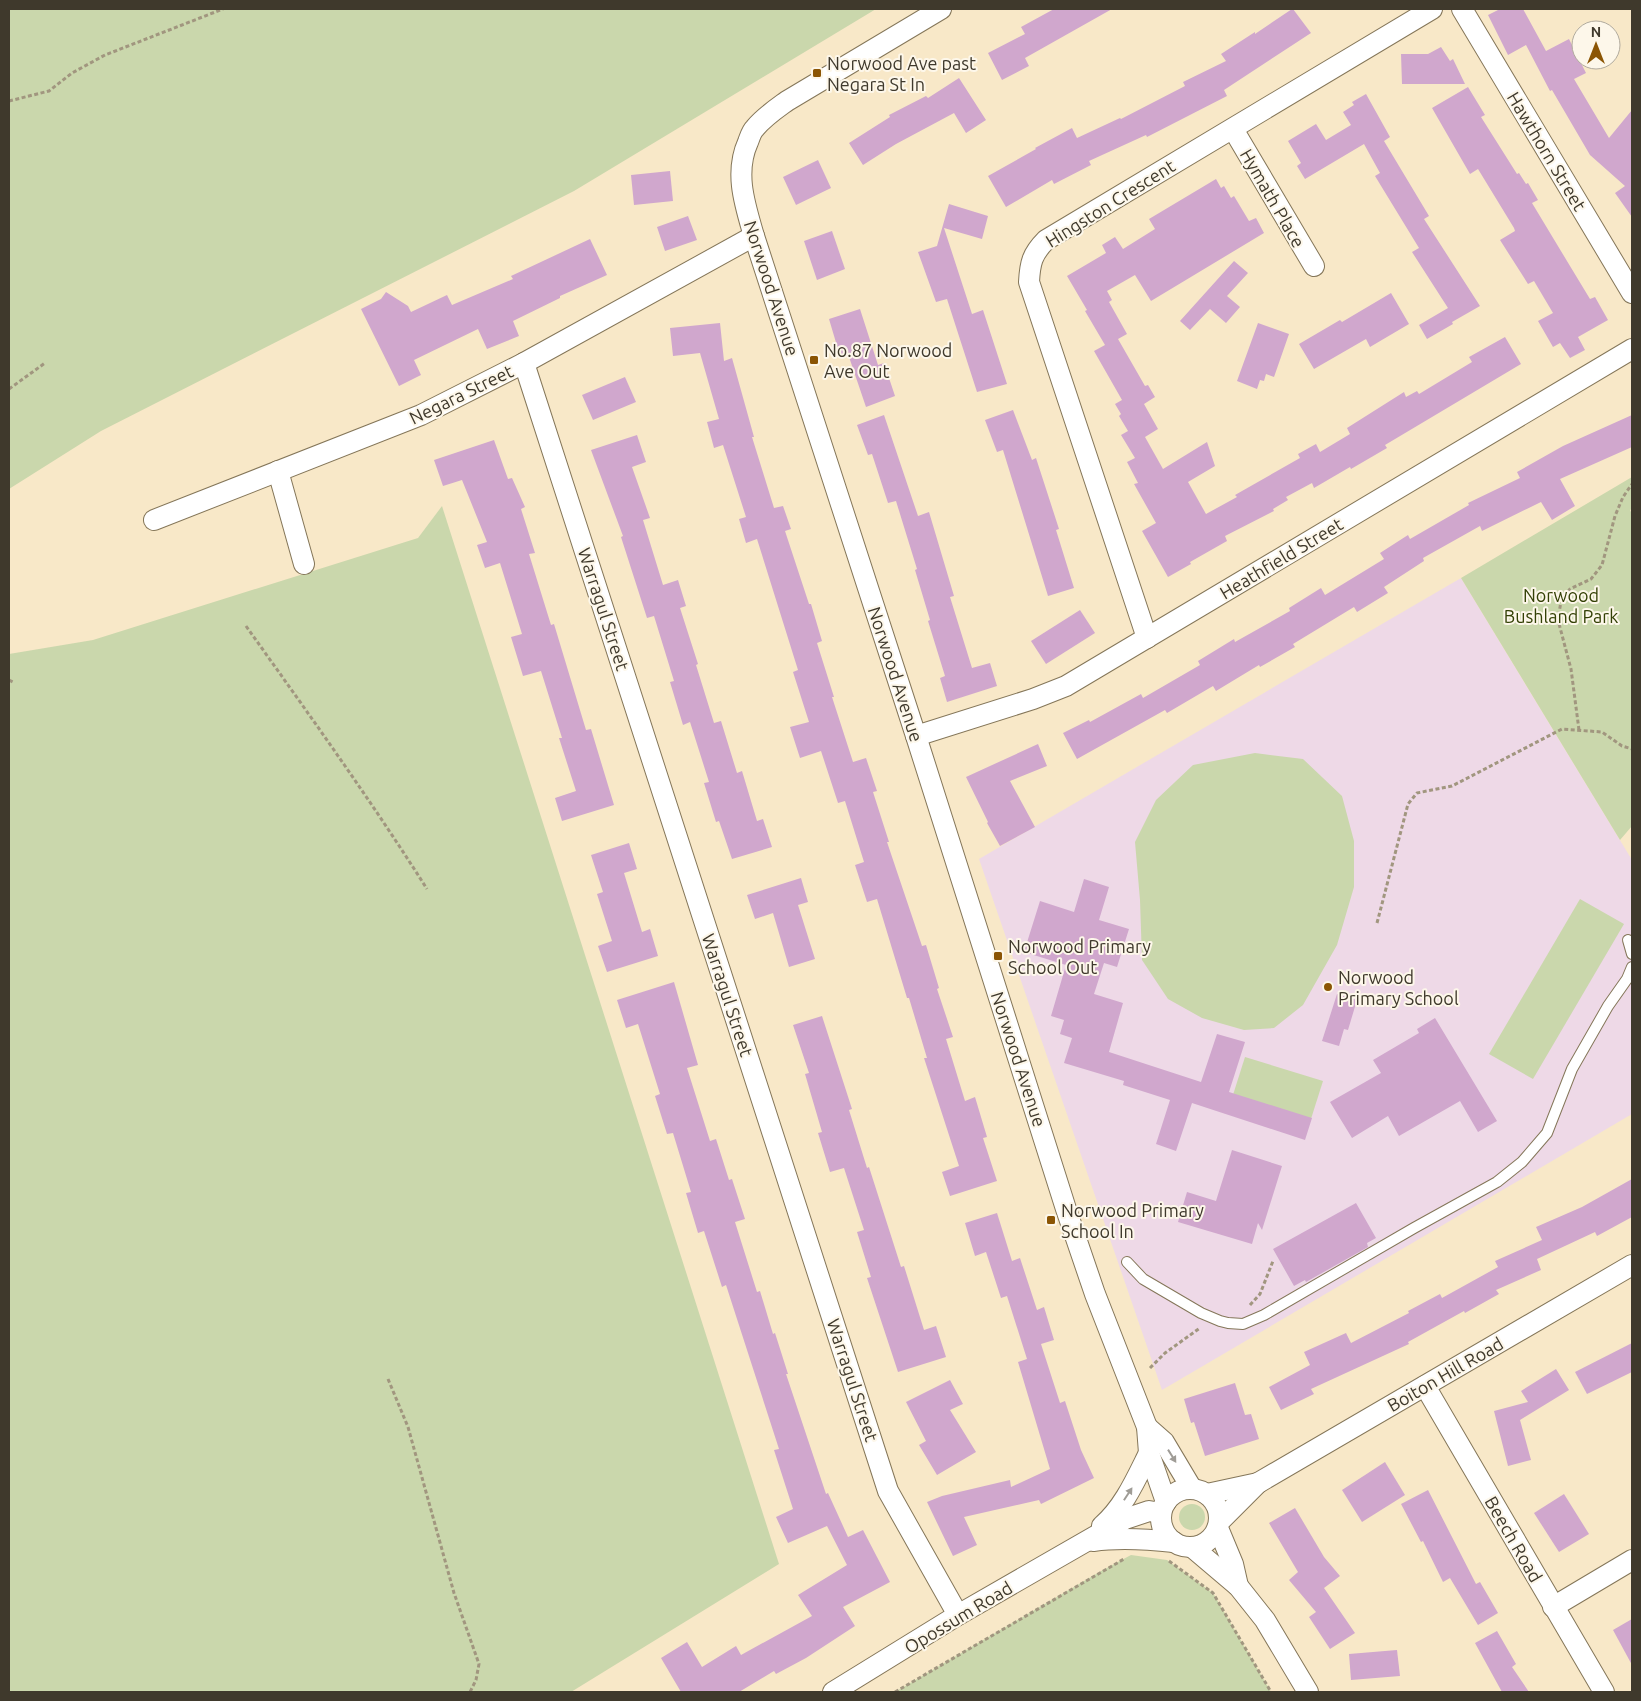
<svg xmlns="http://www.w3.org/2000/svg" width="1641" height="1701" viewBox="0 0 1641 1701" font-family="Ubuntu,sans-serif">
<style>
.education{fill:#eed9e7}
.green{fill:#cad7ac}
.building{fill:#d0a7cd}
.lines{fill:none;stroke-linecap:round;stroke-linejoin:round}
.service-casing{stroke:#847659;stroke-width:12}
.minor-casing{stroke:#847659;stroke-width:22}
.path{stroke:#a1967f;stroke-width:3;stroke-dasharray:4 2.5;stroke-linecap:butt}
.service{stroke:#fff;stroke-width:10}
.minor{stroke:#fff;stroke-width:20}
.oneway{fill:#9f9c96}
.poi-dot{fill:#8b5504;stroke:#fdf7ea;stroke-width:2}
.labels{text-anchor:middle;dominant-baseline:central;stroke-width:4;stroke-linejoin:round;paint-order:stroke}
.poi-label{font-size:18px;fill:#3f392c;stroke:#fdf7ea;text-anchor:start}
.street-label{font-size:18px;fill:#3f392c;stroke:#fdf7ea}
.park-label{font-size:18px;fill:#344106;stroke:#fdf7ea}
</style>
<rect width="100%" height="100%" fill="#f8e8c8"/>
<!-- education -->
<polygon class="education" points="1461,578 1632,860 1632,1114 1162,1390 979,859"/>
<!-- green -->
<g class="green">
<polygon points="9,9 876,9 574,191 101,431 9,489"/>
<polygon points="1632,477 1632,509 1630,510 1632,514 1632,826 1620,840 1461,578"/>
<polygon points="442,506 779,1564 571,1692 9,1692 9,654 93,640 418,538"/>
<polygon points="1255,753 1303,759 1342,796 1354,841 1354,887 1337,945 1303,1005 1274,1028 1244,1030 1202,1018 1168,999 1142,960 1140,900 1135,842 1156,800 1193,765"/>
<polygon points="1580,899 1624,924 1533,1079 1489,1054"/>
<polygon points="1245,1057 1323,1081 1310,1122 1232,1098"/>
<circle cx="1192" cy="1517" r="13"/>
<polygon points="1131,1555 1167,1560 1213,1593 1271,1692 895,1692 1103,1570"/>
</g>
<!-- building -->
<g class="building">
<polygon points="1054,9 1112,9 1025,58 1029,66 1002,80 988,53 1025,34 1021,27"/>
<polygon points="1292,9 1293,9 1311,33 1224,90 1227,96 1147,137 1146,135 1089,161 1091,165 1054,184 1052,180 1006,207 988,176 1036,149 1035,148 1072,128 1077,138 1120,118 1121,119 1185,86 1183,82 1226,61 1221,54 1255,32 1255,34"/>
<polygon points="1500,9 1523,9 1546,51 1569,39 1586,73 1574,79 1609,138 1632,110 1632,217 1615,193 1625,186 1590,155 1552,90 1550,91 1526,45 1508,55 1488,15"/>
<polygon points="1441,47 1450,61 1453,59 1465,84 1402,84 1401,54 1428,54"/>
<polygon points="959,78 986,120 966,133 954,113 896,144 863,165 849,143 890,117 889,115 926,96 928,98"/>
<polygon points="1468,87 1485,115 1481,117 1517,174 1519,173 1526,184 1528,183 1538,200 1532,203 1570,266 1590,299 1595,297 1608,320 1578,337 1585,350 1570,358 1560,343 1553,347 1538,321 1553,313 1534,281 1528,284 1500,240 1515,231 1514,228 1478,169 1470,174 1432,108"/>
<polygon points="1366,94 1390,137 1384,141 1429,216 1424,219 1480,306 1452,322 1453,324 1427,339 1419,325 1448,308 1412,252 1419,248 1375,176 1380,173 1364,144 1305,179 1297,166 1301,163 1288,141 1316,124 1326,140 1351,125 1343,112 1354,105 1352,102"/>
<polygon points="818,160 831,188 796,205 783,177"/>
<polygon points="670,171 673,201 634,205 631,175"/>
<polygon points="1216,179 1221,188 1224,186 1231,198 1234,196 1249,221 1256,218 1264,233 1151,301 1135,275 1107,291 1112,300 1109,302 1127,334 1118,339 1145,386 1148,385 1155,397 1144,404 1158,429 1145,437 1163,469 1207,442 1215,466 1188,482 1206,514 1237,497 1235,495 1300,458 1298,454 1316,444 1320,452 1350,434 1347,428 1404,392 1406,397 1417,391 1419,394 1472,362 1469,357 1505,337 1521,364 1385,445 1387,448 1351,469 1350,467 1314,488 1312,483 1286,497 1288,500 1273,509 1274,511 1225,536 1227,541 1190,562 1191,564 1168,577 1142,531 1156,523 1134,484 1138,483 1127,462 1135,458 1121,435 1128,431 1119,416 1121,414 1115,404 1122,400 1094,351 1105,345 1085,311 1087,310 1067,276 1106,253 1102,245 1115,237 1123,249 1155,229 1149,219"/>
<polygon points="949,204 988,216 982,239 944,228 972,314 983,310 1007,384 977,392 947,299 936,302 918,252 937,246"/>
<polygon points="688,216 697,240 665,251 657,227"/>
<polygon points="832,231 845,269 817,280 804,241"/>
<polygon points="590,239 607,275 560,296 560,298 513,321 519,336 487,349 478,329 414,360 421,375 399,386 361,309 381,299 386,292 408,306 411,312 447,295 452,305 513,279 511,276"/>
<polygon points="1234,261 1248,273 1227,296 1240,307 1226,323 1210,309 1190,330 1180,321"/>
<polygon points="1391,293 1409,324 1370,347 1366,339 1314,369 1299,344 1340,320 1342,322"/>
<polygon points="860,309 878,365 884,363 895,396 866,407 848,354 840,356 829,319"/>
<polygon points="720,323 724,361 732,358 754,437 752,437 774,508 783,506 791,529 785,531 809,604 811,604 822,641 817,643 834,697 832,697 853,762 866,758 877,791 873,792 889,842 887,842 922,946 926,945 939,988 937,989 953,1037 946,1039 965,1101 975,1097 987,1137 983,1138 997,1181 950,1196 942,1172 959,1166 924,1058 927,1058 909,998 907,998 877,899 867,902 855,865 864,862 845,801 838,803 821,751 800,758 790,727 809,722 793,672 798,670 757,539 746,543 739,519 746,517 723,445 714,448 707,422 719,419 700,353 673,356 670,328"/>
<polygon points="1258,323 1289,334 1274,377 1266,374 1264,381 1260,380 1257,389 1237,381"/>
<polygon points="625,377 636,402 593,420 582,395"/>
<polygon points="1013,410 1032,460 1036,458 1059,529 1056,530 1074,588 1048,596 1003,450 997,452 985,420"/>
<polygon points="884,415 918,516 929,512 954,596 950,597 972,668 990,663 997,686 947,702 940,678 945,676 928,621 930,620 915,570 917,569 896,501 888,503 872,454 868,455 857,425"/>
<polygon points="1632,415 1632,447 1560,479 1575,506 1552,520 1541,502 1482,531 1480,526 1423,558 1424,561 1384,587 1388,593 1357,612 1354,607 1293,644 1295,647 1260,667 1259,665 1216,691 1213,686 1167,713 1165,710 1077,759 1063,733 1089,720 1090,722 1141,694 1143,698 1200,665 1198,661 1234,639 1235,642 1290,611 1289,608 1321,588 1325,595 1384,559 1380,553 1408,535 1410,539 1469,505 1468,503 1520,478 1517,472 1563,446"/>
<polygon points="637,435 646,462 632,467 650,518 643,520 663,585 678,580 686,606 680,608 698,664 696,665 714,723 721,721 737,773 742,771 757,821 763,819 772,847 732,859 719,821 716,822 704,783 709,782 690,722 683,725 670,682 674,681 654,616 647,618 621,537 623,536 591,450"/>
<polygon points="494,440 508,479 512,478 525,507 521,509 535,553 529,554 551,625 554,624 586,730 591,729 614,805 562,821 555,798 576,791 559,738 562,738 541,671 523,676 511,637 522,634 500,563 485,568 477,545 487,542 462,480 443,486 434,460"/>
<polygon points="1080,610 1095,633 1046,664 1031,641"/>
<polygon points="1038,744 1047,766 1010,781 1035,827 1000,846 987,823 988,822 966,777"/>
<polygon points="629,843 637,869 624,873 642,932 650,929 658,956 607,972 598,946 612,941 597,894 603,892 591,855"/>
<polygon points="801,878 808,902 798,905 815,959 789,967 773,913 755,919 747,895"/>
<polygon points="1084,879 1109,887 1099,920 1129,929 1117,967 1104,963 1094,994 1123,1003 1109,1052 1201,1082 1217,1034 1245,1042 1229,1092 1312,1118 1305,1140 1192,1103 1176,1151 1156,1144 1170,1100 1123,1085 1124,1081 1064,1063 1072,1038 1060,1034 1064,1020 1051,1016 1066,965 1024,952 1040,901 1074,912"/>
<polygon points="674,982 698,1065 687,1068 710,1141 716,1139 729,1180 732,1179 745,1219 735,1222 757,1292 760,1291 773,1334 775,1333 788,1374 786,1374 826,1494 828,1493 848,1537 863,1530 890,1582 843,1607 855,1626 806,1658 776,1674 774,1671 739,1692 681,1692 661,1658 687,1642 702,1667 736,1646 741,1655 812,1616 798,1595 847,1565 827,1526 788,1543 776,1517 793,1509 774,1450 779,1449 726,1285 722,1287 704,1231 698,1233 686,1193 691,1192 673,1133 667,1134 655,1096 660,1094 638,1024 626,1028 617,1000"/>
<polygon points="1337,994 1357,1000 1348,1030 1344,1029 1339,1046 1322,1041"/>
<polygon points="822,1016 852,1109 849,1110 867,1168 869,1167 901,1267 904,1266 924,1330 936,1326 946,1357 898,1372 867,1278 871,1277 857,1232 864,1230 844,1168 830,1172 818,1133 822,1132 805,1074 809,1073 793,1025"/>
<polygon points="1435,1018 1497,1121 1478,1132 1460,1101 1399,1136 1388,1116 1352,1138 1330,1102 1381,1073 1373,1060 1419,1033 1417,1029"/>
<polygon points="1232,1150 1282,1166 1262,1230 1258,1223 1252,1244 1178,1222 1187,1192 1216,1201"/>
<polygon points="1632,1179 1632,1217 1597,1236 1595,1232 1537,1259 1541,1270 1496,1290 1499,1294 1465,1313 1464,1311 1408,1342 1409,1344 1311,1389 1314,1394 1281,1410 1269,1387 1310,1365 1304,1352 1346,1333 1351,1343 1409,1313 1408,1311 1440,1294 1442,1298 1498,1267 1495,1261 1542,1240 1536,1227 1582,1207"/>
<polygon points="1356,1203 1376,1238 1367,1243 1368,1247 1306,1282 1305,1280 1294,1286 1273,1249"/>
<polygon points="997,1213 1012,1261 1020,1258 1037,1310 1044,1307 1054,1340 1041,1344 1060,1403 1065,1401 1081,1450 1094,1478 1041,1504 1039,1500 964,1517 977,1545 953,1556 927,1502 942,1496 1010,1480 1011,1487 1050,1469 1018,1362 1027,1359 1007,1296 1001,1298 986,1252 975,1256 965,1223"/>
<polygon points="1632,1343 1632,1372 1587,1394 1575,1372"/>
<polygon points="1556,1369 1569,1390 1520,1420 1531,1460 1508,1466 1494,1411 1528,1402 1521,1391"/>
<polygon points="950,1380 963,1404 950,1410 976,1452 937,1475 919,1445 926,1441 906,1402"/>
<polygon points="1235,1383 1245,1415 1251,1414 1259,1439 1205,1456 1194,1422 1191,1423 1184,1399"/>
<polygon points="1385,1462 1405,1495 1362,1522 1342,1490"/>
<polygon points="1428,1490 1476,1584 1480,1582 1498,1613 1478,1625 1450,1578 1443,1582 1423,1541 1421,1542 1401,1504"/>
<polygon points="1564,1494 1589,1534 1559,1552 1534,1513"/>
<polygon points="1295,1508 1324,1557 1340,1576 1324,1588 1355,1633 1330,1649 1309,1617 1316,1612 1289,1580 1298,1572 1269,1523"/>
<polygon points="1632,1619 1632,1665 1613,1630"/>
<polygon points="1497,1631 1516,1664 1512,1667 1529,1692 1502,1692 1475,1643"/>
<polygon points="1397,1650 1400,1676 1351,1680 1349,1654"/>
</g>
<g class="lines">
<!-- service casing -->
<g class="service-casing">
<g id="service">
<polyline points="1628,940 1632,954"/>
<polyline points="1127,1262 1143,1279 1201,1313 1220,1321 1228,1323 1243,1324 1264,1315 1414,1228 1497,1182 1522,1162 1547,1133 1572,1069 1608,1006 1627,979 1632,967"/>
</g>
</g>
<!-- minor casing -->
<g class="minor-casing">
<g id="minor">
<path d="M941 9 787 101C776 109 764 117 755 128 751 132 750 137 748 142 734 173 745 205 754 236L916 736 1066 1209 1095 1294 1147 1427 1149 1453 1166 1502"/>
<polyline points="1462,9 1632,293"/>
<polyline points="1233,129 1314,266"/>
<polyline points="524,363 888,1491 958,1615"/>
<polyline points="278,471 304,564"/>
<polyline points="154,520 421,415 524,363 754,236"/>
<path d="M1147 638 1029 282C1030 263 1032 254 1046 240L1432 9"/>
<polyline points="916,736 1033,699 1066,686 1632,349"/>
<polyline points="1425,1386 1604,1692"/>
<polyline points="1147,1427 1164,1442 1192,1489"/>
<circle cx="1190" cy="1518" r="29"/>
<polyline points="1207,1494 1258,1483"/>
<polyline points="1220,1521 1258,1483 1632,1265"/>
<path d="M1102 1526C1124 1507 1136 1479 1149 1453"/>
<polyline points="1218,1528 1233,1564 1238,1586"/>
<path d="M1093 1541C1120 1537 1147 1539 1174 1542"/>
<polyline points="1192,1547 1238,1586 1265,1620 1308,1692"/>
<polyline points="1553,1607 1632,1560"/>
<polyline points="833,1692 958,1615 1125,1519 1149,1511 1161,1513"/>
</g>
</g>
<!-- path -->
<g class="path">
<polyline points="9,101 49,91 72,73 105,55 223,9"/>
<polyline points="9,389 45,363"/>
<path d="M246 626C308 713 370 799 427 889"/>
<polyline points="9,680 13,682"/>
<polyline points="1579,730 1571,669 1558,620 1561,601 1570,589 1591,579 1602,565 1615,516 1623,497 1632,484"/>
<polyline points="1377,923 1408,804 1417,793 1452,786 1562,729 1602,732 1622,746 1632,749"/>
<polyline points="1250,1305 1260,1294 1273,1261"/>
<polyline points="1150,1368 1165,1353 1200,1328"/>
<polyline points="388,1379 408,1427 454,1593 479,1664 476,1680 470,1692"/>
<polyline points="1169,1561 1213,1593 1271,1692"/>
<polyline points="895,1692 1124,1559"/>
</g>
<!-- service -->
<use href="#service" class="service"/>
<!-- minor -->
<use href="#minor" class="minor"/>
</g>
<!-- one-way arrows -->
<defs><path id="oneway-solid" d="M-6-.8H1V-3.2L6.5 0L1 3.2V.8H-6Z" transform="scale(1.25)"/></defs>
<g class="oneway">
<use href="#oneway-solid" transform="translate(1172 1456) rotate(58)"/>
<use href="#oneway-solid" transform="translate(1128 1494) rotate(-57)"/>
</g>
<!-- markers -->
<g class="poi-dot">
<rect x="812" y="68" width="10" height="10" rx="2.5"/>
<rect x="809" y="355" width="10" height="10" rx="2.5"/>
<rect x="993" y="951" width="10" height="10" rx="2.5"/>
<circle cx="1328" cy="987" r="5"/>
<rect x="1046" y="1215" width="10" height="10" rx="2.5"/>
</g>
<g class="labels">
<!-- poi labels -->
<g class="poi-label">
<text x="827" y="63">Norwood Ave past<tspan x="827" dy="21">Negara St In</tspan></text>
<text x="824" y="350">No.87 Norwood<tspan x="824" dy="21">Ave Out</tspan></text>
<text x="1008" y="946">Norwood Primary<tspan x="1008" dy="21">School Out</tspan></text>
<text x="1338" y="977">Norwood<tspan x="1338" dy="21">Primary School</tspan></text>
<text x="1061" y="1210">Norwood Primary<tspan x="1061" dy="21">School In</tspan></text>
</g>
<!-- street labels -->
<g class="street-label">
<text transform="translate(1547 151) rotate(59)">Hawthorn Street</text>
<text transform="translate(1273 198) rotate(60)">Hymath Place</text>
<text transform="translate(1110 203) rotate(-32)">Hingston Crescent</text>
<text transform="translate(772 288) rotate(72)">Norwood Avenue</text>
<text transform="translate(461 394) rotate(-26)">Negara Street</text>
<text transform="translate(1281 558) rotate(-31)">Heathfield Street</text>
<text transform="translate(604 609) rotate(72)">Warragul Street</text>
<text transform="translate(896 674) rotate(72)">Norwood Avenue</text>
<text transform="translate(728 995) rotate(72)">Warragul Street</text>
<text transform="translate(1019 1059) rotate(72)">Norwood Avenue</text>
<text transform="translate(1445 1374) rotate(-30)">Boiton Hill Road</text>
<text transform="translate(853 1380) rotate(72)">Warragul Street</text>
<text transform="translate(1514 1539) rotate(60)">Beech Road</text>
<text transform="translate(958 1617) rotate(-31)">Opossum Road</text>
</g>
<!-- park labels -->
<g class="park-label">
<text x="1561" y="595">Norwood<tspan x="1561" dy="21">Bushland Park</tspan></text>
</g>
</g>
<!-- border -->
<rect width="1641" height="1701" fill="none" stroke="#3f392c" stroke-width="20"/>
<!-- north arrow -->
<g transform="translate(1596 45)"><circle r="24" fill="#fdf7ea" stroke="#b1ab9e"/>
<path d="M0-4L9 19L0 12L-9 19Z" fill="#8b5504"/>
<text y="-8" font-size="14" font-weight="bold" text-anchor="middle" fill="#3f392c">N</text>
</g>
</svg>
